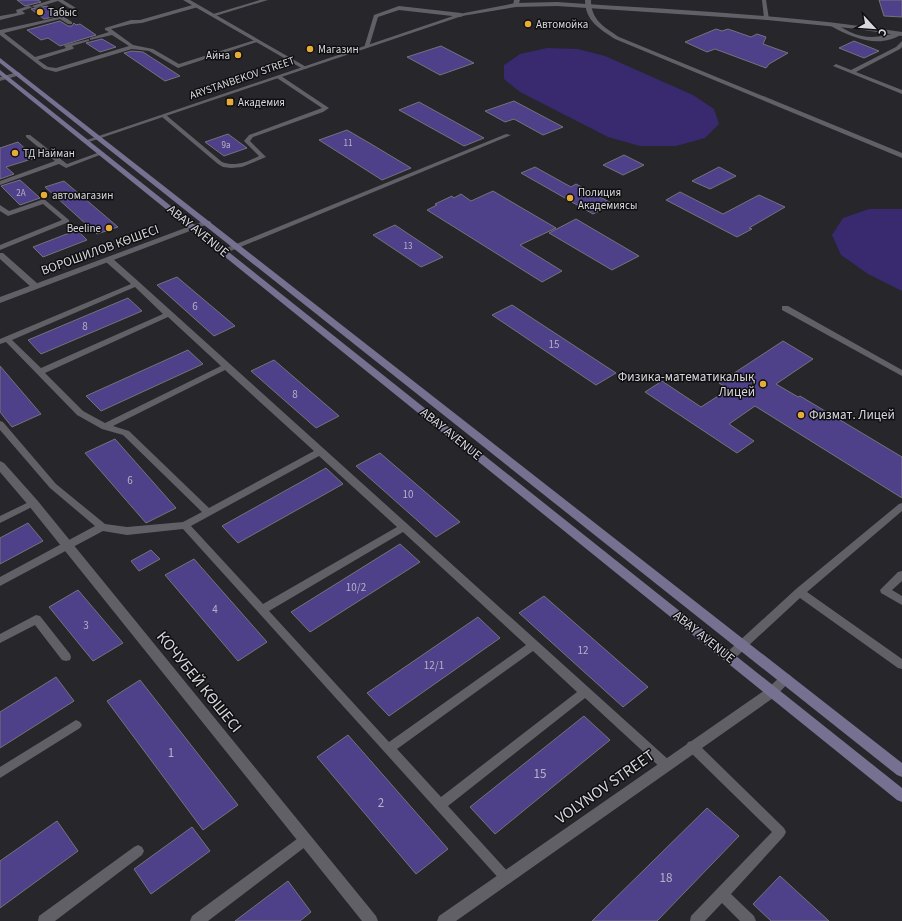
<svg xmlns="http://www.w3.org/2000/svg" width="902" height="921" viewBox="0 0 902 921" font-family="'Source Sans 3',sans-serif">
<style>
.green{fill:#39296f}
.building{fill:#4f4189;stroke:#74737a}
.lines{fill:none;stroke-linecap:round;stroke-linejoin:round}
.service{fill:#616067;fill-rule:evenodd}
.minor{fill:#616067;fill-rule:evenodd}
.tertiary{fill:#616067;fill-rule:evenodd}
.secondary{fill:#767191;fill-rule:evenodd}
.poi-dot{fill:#e7ac37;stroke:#0f0f12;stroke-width:1.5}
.labels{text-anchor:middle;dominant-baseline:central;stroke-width:3;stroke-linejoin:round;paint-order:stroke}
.far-number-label{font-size:9px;fill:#b6b2c6}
.far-poi-label{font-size:11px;fill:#d8d7db;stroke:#0f0f12;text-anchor:start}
.far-street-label{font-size:11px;fill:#d8d7db;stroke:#0f0f12}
.number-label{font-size:11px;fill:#b6b2c6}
.street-label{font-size:13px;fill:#d8d7db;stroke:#0f0f12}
.poi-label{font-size:13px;fill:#d8d7db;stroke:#0f0f12;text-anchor:end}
.near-number-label{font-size:13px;fill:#b6b2c6}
.near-street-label{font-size:16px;fill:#d8d7db;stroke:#0f0f12}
</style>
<rect width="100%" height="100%" fill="#26262b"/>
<!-- green -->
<g class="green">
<polygon points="547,48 578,49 605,56 693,95 714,109 719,124 705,138 676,146 640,146 608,137 520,92 504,79 504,65 520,54"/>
<polygon points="869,209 902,209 902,291 868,274 841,255 832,235 843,218"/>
</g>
<!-- building -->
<g class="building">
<polygon points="17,0 38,0 41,2 25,6"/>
<polygon points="879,0 902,0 902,17 884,16"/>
<polygon points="47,6 61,15 44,19 31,9"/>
<polygon points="60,21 68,26 72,26 74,23 76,25 80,24 96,35 60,46 48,38 41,40 27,30"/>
<polygon points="716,29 722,31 728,29 751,37 757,34 766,37 763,44 788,53 769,64 766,68 715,49 707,52 685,42"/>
<polygon points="102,39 116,47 100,52 86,43"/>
<polygon points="854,41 879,51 864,58 839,48"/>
<polygon points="441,46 474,63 440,75 407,57"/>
<polygon points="132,51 143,52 180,76 165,81 124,53"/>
<polygon points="514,101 563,127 543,135 514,119 505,122 485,111"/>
<polygon points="419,102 484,138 464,146 399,110"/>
<polygon points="347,130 371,144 411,168 382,180 319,140"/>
<polygon points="228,134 247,148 224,156 205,142"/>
<polygon points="18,142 35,158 6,167 14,174 0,179 0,148"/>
<polygon points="624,155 644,165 623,175 603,165"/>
<polygon points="535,167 571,187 576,184 613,204 593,214 521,173"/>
<polygon points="719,167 736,176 710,189 692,181"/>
<polygon points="20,180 40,198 20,205 1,186"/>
<polygon points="64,181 118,227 97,234 45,187"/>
<polygon points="493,191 556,228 520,245 562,271 542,282 427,210 437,205 435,204 452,196 454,198 461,194 471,201"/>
<polygon points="680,192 723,214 759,195 785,207 749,228 752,229 737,237 666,200"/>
<polygon points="576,219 639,256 612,270 549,233"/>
<polygon points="395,225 443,257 421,267 373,235"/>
<polygon points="77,230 87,240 43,257 33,247"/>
<polygon points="177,277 235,326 214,336 157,285"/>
<polygon points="128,298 142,311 41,354 28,340"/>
<polygon points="512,305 616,373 596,385 492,315"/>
<polygon points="783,341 813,359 776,384 798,397 800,396 902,457 902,498 755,406 729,424 754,441 737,453 645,392 662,381 701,407 729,389 719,383"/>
<polygon points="188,350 203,364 101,411 86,396"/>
<polygon points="274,360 339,416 316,428 251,371"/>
<polygon points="0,366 41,414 12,427 0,412"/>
<polygon points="115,439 176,508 146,523 85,453"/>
<polygon points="380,453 460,522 436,537 356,466"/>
<polygon points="326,468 343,484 238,543 222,526"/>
<polygon points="28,523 43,541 0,564 0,538"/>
<polygon points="400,544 420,562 310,632 291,612"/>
<polygon points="151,550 160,559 139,571 131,561"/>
<polygon points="194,559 267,642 238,661 165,575"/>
<polygon points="78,590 123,643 93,661 49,607"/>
<polygon points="544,596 648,687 623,707 519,613"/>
<polygon points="478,617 500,638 389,716 367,693"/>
<polygon points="56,677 74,701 0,748 0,712"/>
<polygon points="140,680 238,805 203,830 107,701"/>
<polygon points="584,716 610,740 495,834 470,807"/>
<polygon points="348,735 448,849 416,874 317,757"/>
<polygon points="707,808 739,836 657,921 592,921"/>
<polygon points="57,821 78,851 0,908 0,861"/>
<polygon points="192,827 210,851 151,894 134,869"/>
<polygon points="780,876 829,921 771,921 753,904"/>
<polygon points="288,881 311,912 300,921 235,921"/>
</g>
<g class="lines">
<!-- service -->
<g class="service">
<polygon points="51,0 63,0 76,8 71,9 58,1 35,8 32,6"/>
<polygon points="260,0 268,0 215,16 210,15"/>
<polygon points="762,0 766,0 769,19 764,18"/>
<polygon points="196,4 199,6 198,7 142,23 131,24 111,29 133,45 153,49 179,64 255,40 260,41 178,68 149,51 132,49 56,72 44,69 0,35 0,30 63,16 72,22 72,24 68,24 60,19 4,33 35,57 66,48 64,46 65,45 89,39 89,41 72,46 74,48 73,49 38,60 48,67 56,68 129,46 112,35 90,40 90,38 109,32 105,30 105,28 131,20 140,20"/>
<polygon points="28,6 33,7 22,11 25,13 24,14 0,20 0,16 17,13 16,10"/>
<polygon points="399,6 461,13 464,15 461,17 399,10 378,17 369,47 364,48 374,15"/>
<path d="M833 23C839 26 844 29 850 32 867 40 882 37 899 32L902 34C880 49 852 38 831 26L830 25Z"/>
<polygon points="902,41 902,47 900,49 856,72 902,90 902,94 833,66 836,64 851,70 896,47"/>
<polygon points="18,72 21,74 20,75 0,81 0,77"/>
<path d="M277 76H281L329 108 323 112 253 137 250 141 266 157 242 167 231 168 223 167 218 164 161 116 166 115 222 162C235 167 247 162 259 156L244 141 249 135 322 108 277 78Z"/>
<polygon points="506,134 511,135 226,253 220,253 219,251"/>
<polygon points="26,135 30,135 67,164 100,152 105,153 66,168 59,164 0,185 0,181 55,161 26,137"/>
<polygon points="44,199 69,220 69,222 0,250 0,245 62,220 43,204 8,216 0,211 0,205 9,211"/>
<polygon points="0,253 3,253 38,284 38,288 32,288 0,259"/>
<path d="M106 258H112L139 282 670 761 672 765 670 769 666 770 662 769 585 698 448 806 510 874 512 878 510 882 506 884 502 882 183 529 127 535 103 531 0 586V577L95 526 50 488 0 430V421L3 422 56 484 105 524 127 527 183 522 202 512 123 435 102 429 77 415 6 342 0 344V339L131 284 106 262ZM135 287 163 314 41 368 12 340ZM168 317 221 366 105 423 83 411 45 373ZM225 370 314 451 209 508 129 431 113 426ZM319 456 397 527 263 604 191 526ZM403 532 526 645 389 742 269 611ZM533 651 577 692 441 797 397 749Z"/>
<polygon points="782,306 788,306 902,370 902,376 782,310"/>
<polygon points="33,500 36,501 38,503 36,505 0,523 0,516"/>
<polygon points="902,503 902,511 807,592 902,659 902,669 898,668 800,598 733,660 729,661 725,660 724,657 725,654 796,589 899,504"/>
<polygon points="902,571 902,581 892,590 902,596 902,605 881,593 880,590 898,572"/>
<polygon points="36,615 40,616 70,654 71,657 70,660 66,661 62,660 35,625 0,643 0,634"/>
<polygon points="76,720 80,722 82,725 80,728 0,778 0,767"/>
<polygon points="692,741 696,742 784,828 786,832 784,836 731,894 754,916 756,921 740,921 722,903 705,921 690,921 691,916 772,832 688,750 686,746 688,742"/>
<polygon points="305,834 309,836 311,840 309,844 208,921 190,921 192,916 301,836"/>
<polygon points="138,845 142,847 144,851 142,855 55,921 38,921 39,916 134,847"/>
</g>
<!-- minor -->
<g class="minor">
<polygon points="183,0 190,0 308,68 303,69"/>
<polygon points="514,0 520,0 518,6 513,5"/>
<path d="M585 0H591C591 20 604 27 619 37L902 153V158L615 39C600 29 585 21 585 0Z"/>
<polygon points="0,461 4,463 37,500 376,916 378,921 362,921 29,506 0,472"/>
</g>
<!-- tertiary -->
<g class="tertiary">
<path d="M557 2C672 10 788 14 902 32V36L858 29 767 20 557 6 516 7 462 16 89 142 84 141 459 14 516 3Z"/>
<polygon points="204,221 210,221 211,223 0,303 0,297"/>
<polygon points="786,674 790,675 792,679 776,696 456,921 437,921 439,916 768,688 782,675"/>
</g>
<!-- secondary -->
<g class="secondary">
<polygon points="0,58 902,763 902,777 897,775 0,63"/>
<polygon points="0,70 902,788 902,802 897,800 0,75"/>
</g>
</g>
<!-- markers -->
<g class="poi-dot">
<circle cx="40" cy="12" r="4"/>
<circle cx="528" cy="24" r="4"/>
<circle cx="310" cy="49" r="4"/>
<circle cx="238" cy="55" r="4"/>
<rect x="226" y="98" width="8" height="8" rx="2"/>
<circle cx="15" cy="153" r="4"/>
<circle cx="44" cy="195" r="4"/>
<circle cx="570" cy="198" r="4"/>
<circle cx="109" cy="228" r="4"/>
<circle cx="763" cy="384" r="4"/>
<circle cx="801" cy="415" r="4"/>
</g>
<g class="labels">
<!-- far-number labels -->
<g class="far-number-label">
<text x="348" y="143">11</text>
<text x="226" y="145">9а</text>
<text x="21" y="193">2А</text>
<text x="408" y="246">13</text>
</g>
<!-- far-poi labels -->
<g class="far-poi-label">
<text x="48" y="12">Табыс</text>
<text x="536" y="24">Автомойка</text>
<text x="318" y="49">Магазин</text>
<text x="230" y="55" text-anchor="end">Айна</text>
<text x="238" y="102">Академия</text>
<text x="23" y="153">ТД Найман</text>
<text x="578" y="192">Полиция<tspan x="578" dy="13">Академиясы</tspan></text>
<text x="52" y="195">автомагазин</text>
<text x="101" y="228" text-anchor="end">Beeline</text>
</g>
<!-- far-street labels -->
<g class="far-street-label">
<text transform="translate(242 78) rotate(-19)">ARYSTANBEKOV STREET</text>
</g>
<!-- number labels -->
<g class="number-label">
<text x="195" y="306">6</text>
<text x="85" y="326">8</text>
<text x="554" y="344">15</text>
<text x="295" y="394">8</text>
<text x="130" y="480">6</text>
<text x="408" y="494">10</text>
<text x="356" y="587">10/2</text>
<text x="215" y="609">4</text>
<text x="86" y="625">3</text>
<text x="583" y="650">12</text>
<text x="434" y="665">12/1</text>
</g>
<!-- street labels -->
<g class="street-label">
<text transform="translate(198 231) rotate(39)">ABAY AVENUE</text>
<text transform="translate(100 250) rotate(-20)">ВОРОШИЛОВ КӨШЕСІ</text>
<text transform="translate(451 434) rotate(39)">ABAY AVENUE</text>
<text transform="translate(704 637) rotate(39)">ABAY AVENUE</text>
</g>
<!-- poi labels -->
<g class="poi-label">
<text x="755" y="377">Физика-математикалық<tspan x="755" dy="15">Лицей</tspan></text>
<text x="809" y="415" text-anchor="start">Физмат. Лицей</text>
</g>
<!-- near-number labels -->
<g class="near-number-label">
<text x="171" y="753">1</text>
<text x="540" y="774">15</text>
<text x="381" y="803">2</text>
<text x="666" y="878">18</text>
</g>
<!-- near-street labels -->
<g class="near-street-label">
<text transform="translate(199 682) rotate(51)">КОЧУБЕЙ КӨШЕСІ</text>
<text transform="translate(605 787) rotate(-35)">VOLYNOV STREET</text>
</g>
</g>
<!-- north arrow -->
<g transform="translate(874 28) rotate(116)" stroke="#0f0f12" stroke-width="3" paint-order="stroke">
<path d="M0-3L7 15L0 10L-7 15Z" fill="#d8d7db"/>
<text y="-6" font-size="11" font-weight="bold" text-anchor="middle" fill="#d8d7db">С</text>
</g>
</svg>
